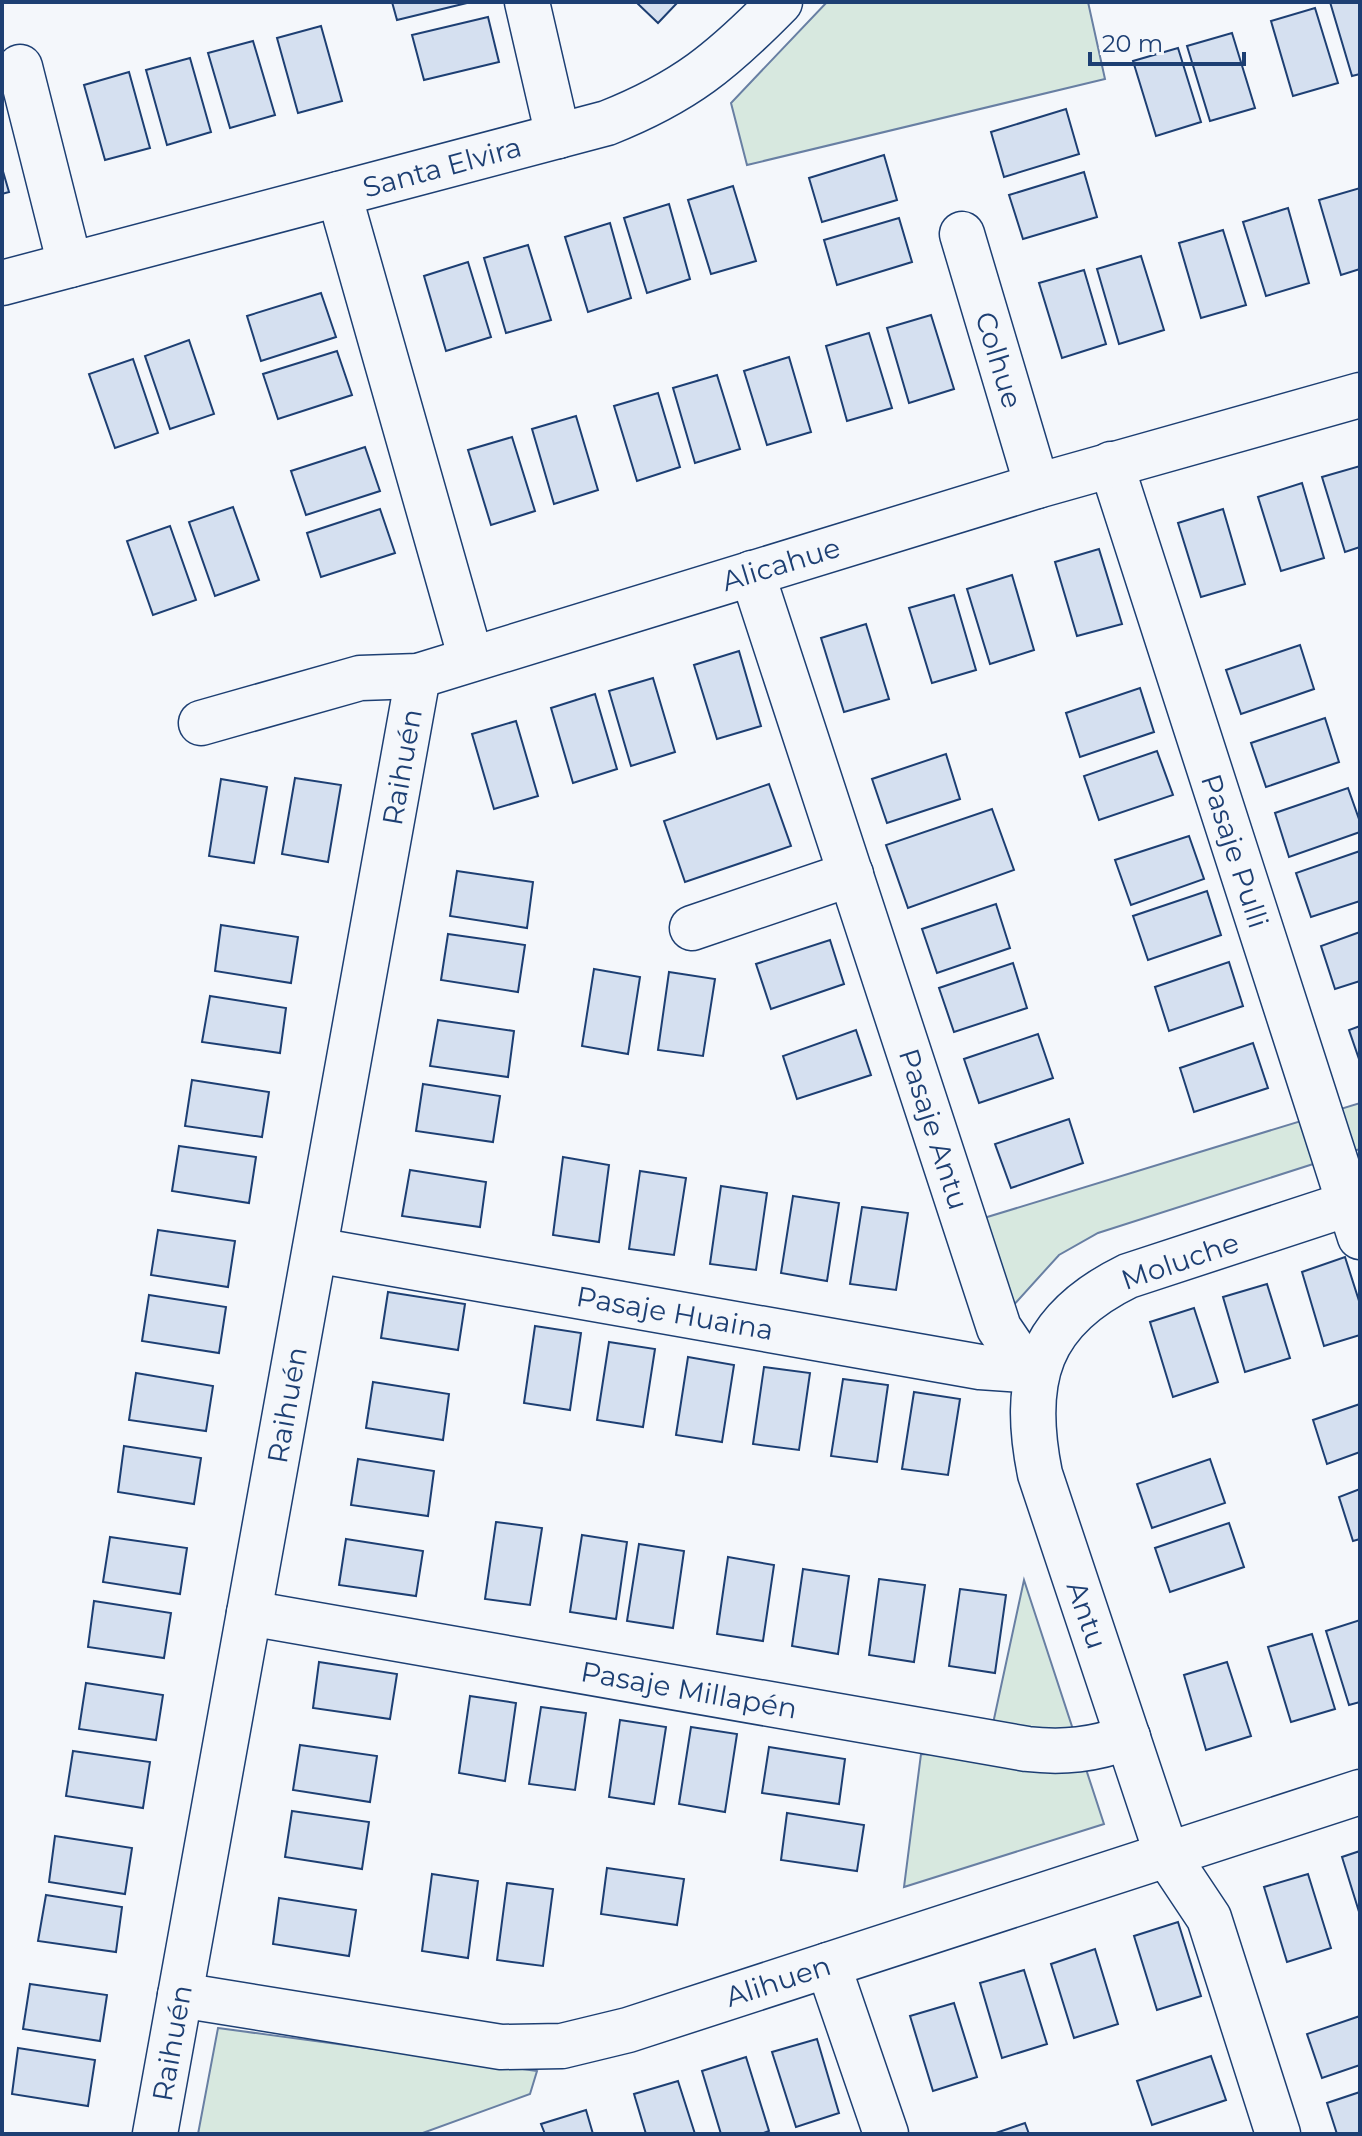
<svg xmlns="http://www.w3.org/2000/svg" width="1362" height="2136" viewBox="0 0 1362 2136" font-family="Montserrat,sans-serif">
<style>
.green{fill:#d7e8df;stroke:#687fa3;stroke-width:2}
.building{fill:#d5e0f0;stroke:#1d3f73;stroke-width:2}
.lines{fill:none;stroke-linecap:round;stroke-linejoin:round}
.minor-casing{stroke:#1d3f73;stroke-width:47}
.minor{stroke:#f4f7fb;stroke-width:44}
.labels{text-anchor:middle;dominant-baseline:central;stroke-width:6;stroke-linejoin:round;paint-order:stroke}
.street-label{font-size:28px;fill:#1d3f73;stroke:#f4f7fb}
</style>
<rect width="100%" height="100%" fill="#f4f7fb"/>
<!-- green -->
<g class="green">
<polygon points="827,2 1088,2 1105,79 747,165 731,103"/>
<polygon points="1360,1103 1360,1149 1098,1233 1059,1255 1010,1309 984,1218"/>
<polygon points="1024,1580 1104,1824 904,1887 921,1754 986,1756"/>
<polygon points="218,2028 537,2071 530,2094 420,2134 198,2134"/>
</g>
<!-- building -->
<g class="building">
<polygon points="392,2 471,2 397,20"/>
<polygon points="636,2 678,2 658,23"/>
<polygon points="1330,2 1360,2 1360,74 1352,76"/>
<polygon points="1315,8 1338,83 1293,96 1271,21"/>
<polygon points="488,17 499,62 424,80 412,35"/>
<polygon points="321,26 342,101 298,113 277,38"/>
<polygon points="1232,33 1255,108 1210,121 1187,46"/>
<polygon points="253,41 275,115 230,128 208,53"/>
<polygon points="1178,48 1201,122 1156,136 1133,61"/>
<polygon points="190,58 211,132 167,145 146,70"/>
<polygon points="129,72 150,148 105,160 84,85"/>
<polygon points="1066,109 1079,154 1004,177 991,132"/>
<polygon points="884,155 897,200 822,222 809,178"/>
<polygon points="2,168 9,192 2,194"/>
<polygon points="1084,172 1097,217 1023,239 1009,195"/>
<polygon points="733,186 756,261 711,274 688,200"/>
<polygon points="1360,188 1360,269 1341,275 1319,200"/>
<polygon points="669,204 690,279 647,293 624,218"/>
<polygon points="1288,208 1309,283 1266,296 1243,222"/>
<polygon points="899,218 912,262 837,285 824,240"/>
<polygon points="610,223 631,298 588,312 565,237"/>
<polygon points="1223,230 1246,305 1201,318 1179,243"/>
<polygon points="528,245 551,320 506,333 484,258"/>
<polygon points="1141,256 1164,330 1119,344 1097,269"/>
<polygon points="468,262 491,337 446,351 424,276"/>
<polygon points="1084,270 1106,344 1062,358 1039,283"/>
<polygon points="321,293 336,337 261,361 247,316"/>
<polygon points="931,315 954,389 909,403 887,328"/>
<polygon points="869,333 892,408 847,421 826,346"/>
<polygon points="189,340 214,414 170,429 145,356"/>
<polygon points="337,351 352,395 278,419 263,374"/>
<polygon points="789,357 811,432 767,445 744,371"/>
<polygon points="133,359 158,433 115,448 89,374"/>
<polygon points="717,375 740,449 695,463 673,388"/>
<polygon points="658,393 680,467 637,481 614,406"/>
<polygon points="576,416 598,490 554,504 532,429"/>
<polygon points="512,437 535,511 491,525 468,450"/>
<polygon points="365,447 380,491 306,515 291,471"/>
<polygon points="1360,466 1360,547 1345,552 1322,477"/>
<polygon points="1302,483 1324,558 1281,571 1258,497"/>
<polygon points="233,507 259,580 215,596 189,522"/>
<polygon points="380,509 395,553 321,577 307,533"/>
<polygon points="1223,509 1245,584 1201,597 1178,523"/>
<polygon points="170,526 196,600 153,615 127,541"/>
<polygon points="1099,549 1122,624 1077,636 1055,562"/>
<polygon points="1012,575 1034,650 990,664 967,589"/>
<polygon points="954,595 976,670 932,683 909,608"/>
<polygon points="866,624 889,699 844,712 821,638"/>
<polygon points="1300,645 1314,689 1241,714 1226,670"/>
<polygon points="739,651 761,726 717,739 694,665"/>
<polygon points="653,678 675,752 631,766 609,691"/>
<polygon points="1140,688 1154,732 1080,757 1066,713"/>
<polygon points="595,694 617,769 573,783 551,708"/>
<polygon points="1325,718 1339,762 1266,787 1251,743"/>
<polygon points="516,721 538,796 494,809 472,734"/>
<polygon points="1157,751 1173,795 1099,820 1084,776"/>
<polygon points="946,754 960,799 887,823 872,779"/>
<polygon points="295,778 341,785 328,862 282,854"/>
<polygon points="221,779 267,787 254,863 209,856"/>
<polygon points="769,784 791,846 685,882 664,821"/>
<polygon points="1348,788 1360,822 1360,832 1289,857 1275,813"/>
<polygon points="992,809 1014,870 908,908 886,845"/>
<polygon points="1189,836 1204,879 1131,905 1115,860"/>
<polygon points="1360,851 1360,901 1311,917 1296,873"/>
<polygon points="457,871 533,882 527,928 450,916"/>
<polygon points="1207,891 1221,935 1148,960 1133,916"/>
<polygon points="996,904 1010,948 937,973 922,929"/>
<polygon points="221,925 298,937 291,983 215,971"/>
<polygon points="1360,932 1360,981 1335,989 1321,946"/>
<polygon points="448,934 525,945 518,992 441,980"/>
<polygon points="830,940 844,984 771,1009 756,964"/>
<polygon points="1229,962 1243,1006 1169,1031 1155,987"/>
<polygon points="1013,963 1027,1008 954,1032 939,988"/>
<polygon points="594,969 640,977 628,1054 582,1046"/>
<polygon points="669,972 715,979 703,1056 658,1050"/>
<polygon points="210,996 286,1008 280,1053 202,1042"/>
<polygon points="438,1020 514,1031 508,1077 430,1066"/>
<polygon points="1360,1026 1360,1062 1349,1030"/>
<polygon points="856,1030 871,1075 797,1099 783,1056"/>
<polygon points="1038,1034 1053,1078 979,1103 964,1059"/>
<polygon points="1253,1043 1268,1088 1194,1112 1180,1068"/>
<polygon points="192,1080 269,1092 262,1137 185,1126"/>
<polygon points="423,1084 500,1096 493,1142 416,1131"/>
<polygon points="1069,1119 1083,1163 1011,1188 995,1144"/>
<polygon points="179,1146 256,1157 249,1203 172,1191"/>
<polygon points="563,1157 609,1165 599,1242 553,1235"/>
<polygon points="410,1170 486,1182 480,1227 402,1216"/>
<polygon points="640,1171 686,1178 674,1255 629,1249"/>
<polygon points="721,1186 767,1193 756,1270 710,1264"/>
<polygon points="793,1196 839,1203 827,1281 781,1273"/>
<polygon points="862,1207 908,1213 896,1290 850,1284"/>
<polygon points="158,1230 235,1241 228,1287 151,1275"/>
<polygon points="1345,1257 1360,1304 1360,1335 1324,1346 1302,1272"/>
<polygon points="1267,1284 1290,1358 1245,1372 1223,1297"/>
<polygon points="388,1292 465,1304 458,1350 381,1338"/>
<polygon points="149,1295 226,1307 219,1353 142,1341"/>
<polygon points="1194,1308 1218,1382 1173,1397 1150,1322"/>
<polygon points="535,1326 581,1333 570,1410 524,1403"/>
<polygon points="609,1342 655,1349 643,1427 597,1420"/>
<polygon points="688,1357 734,1365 722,1442 676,1435"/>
<polygon points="764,1367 810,1373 799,1450 753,1444"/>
<polygon points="136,1373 213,1386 206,1431 129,1420"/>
<polygon points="843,1379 888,1385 877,1462 831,1456"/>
<polygon points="373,1382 449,1394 443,1440 366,1428"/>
<polygon points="914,1392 960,1399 948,1475 902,1469"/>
<polygon points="1360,1404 1360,1452 1327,1464 1313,1420"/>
<polygon points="124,1446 201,1458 194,1504 118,1492"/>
<polygon points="358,1459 434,1471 428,1516 351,1505"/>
<polygon points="1210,1459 1225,1503 1152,1528 1137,1484"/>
<polygon points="1360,1489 1360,1539 1353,1541 1339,1497"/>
<polygon points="496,1522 542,1528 530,1605 485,1599"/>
<polygon points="1229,1523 1244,1567 1170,1592 1155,1548"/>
<polygon points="582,1535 627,1542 616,1619 570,1612"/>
<polygon points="110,1537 187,1548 180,1594 103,1582"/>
<polygon points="346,1539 423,1551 416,1596 339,1585"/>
<polygon points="639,1544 684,1551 673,1628 627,1621"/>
<polygon points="728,1557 774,1565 763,1641 717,1634"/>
<polygon points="803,1569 849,1576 838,1654 792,1646"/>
<polygon points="879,1579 925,1585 914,1662 869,1655"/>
<polygon points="960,1589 1006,1595 995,1673 949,1666"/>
<polygon points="94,1601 171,1613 164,1658 88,1647"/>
<polygon points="1360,1620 1360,1702 1349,1705 1326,1631"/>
<polygon points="1312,1634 1335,1709 1291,1722 1268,1647"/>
<polygon points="319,1662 397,1674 390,1719 313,1708"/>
<polygon points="1227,1662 1251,1736 1206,1750 1184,1675"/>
<polygon points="86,1683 163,1695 156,1740 79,1729"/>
<polygon points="470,1696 516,1703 505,1781 459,1773"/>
<polygon points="541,1707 586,1713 575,1790 529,1784"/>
<polygon points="620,1720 666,1727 654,1804 609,1797"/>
<polygon points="691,1727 737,1734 725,1812 679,1804"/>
<polygon points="300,1745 377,1756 370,1802 293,1790"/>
<polygon points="769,1747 845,1759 839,1804 762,1793"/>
<polygon points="73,1751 150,1762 143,1808 66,1796"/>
<polygon points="292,1811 369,1822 362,1869 285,1857"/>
<polygon points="787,1813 864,1825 857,1871 781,1860"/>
<polygon points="55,1836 132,1848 125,1894 49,1882"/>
<polygon points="1360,1851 1360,1915 1342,1857"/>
<polygon points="607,1868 684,1879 677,1925 601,1914"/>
<polygon points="432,1874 478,1881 468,1958 422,1951"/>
<polygon points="1308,1874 1331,1948 1287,1962 1264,1887"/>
<polygon points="507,1883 553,1889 543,1966 497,1960"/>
<polygon points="46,1895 122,1907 116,1952 38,1941"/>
<polygon points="279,1898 356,1910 349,1956 273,1944"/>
<polygon points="1178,1922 1201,1996 1157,2010 1134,1936"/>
<polygon points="1095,1949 1118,2024 1074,2038 1051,1964"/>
<polygon points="1024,1970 1047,2044 1002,2058 980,1983"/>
<polygon points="30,1984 107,1995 100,2041 23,2029"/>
<polygon points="954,2003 977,2077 933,2091 910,2016"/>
<polygon points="1360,2016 1360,2065 1322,2078 1307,2034"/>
<polygon points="817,2039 839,2113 796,2127 772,2052"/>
<polygon points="18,2048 95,2060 88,2106 12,2094"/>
<polygon points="1211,2056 1226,2100 1152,2125 1137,2081"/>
<polygon points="746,2057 769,2131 761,2134 721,2134 702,2071"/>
<polygon points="678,2081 695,2134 646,2134 634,2094"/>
<polygon points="1360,2092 1360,2134 1337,2134 1327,2103"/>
<polygon points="586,2110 593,2134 545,2134 541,2124"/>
<polygon points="1025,2123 1029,2134 993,2134"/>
</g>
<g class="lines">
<!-- minor casing -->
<g class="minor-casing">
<g id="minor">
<polyline points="527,2 558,136"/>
<polyline points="20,67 70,265"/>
<polyline points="339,194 471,659"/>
<polyline points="962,234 1037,486"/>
<path d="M2 283 607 123C685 92 722 61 780 2"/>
<polyline points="1111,464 1360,1237"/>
<polyline points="752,573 999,1328 1020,1359 1036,1371"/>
<polyline points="201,723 360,678 418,676 1037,486 1360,395"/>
<polyline points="692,928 851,874"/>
<polyline points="315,1250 980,1367 1036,1371"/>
<path d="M249 1613 1027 1749C1063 1753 1094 1750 1128 1737"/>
<polyline points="828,1965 886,2134"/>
<polyline points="180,1995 501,2047 562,2046 628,2030 1360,1792"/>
<polyline points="155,2134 418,676"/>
<path d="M1278 2134 1209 1918 1167 1855 1040 1474C1021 1380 1038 1320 1128 1276L1360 1200"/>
</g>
</g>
<!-- minor -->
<use href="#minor" class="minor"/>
</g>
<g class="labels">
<!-- street labels -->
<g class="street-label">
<text transform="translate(442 167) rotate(-15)">Santa Elvira</text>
<text transform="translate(999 360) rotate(73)">Colhue</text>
<text transform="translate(781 564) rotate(-17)">Alicahue</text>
<text transform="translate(402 767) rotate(-80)">Raihuén</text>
<text transform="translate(1235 851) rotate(72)">Pasaje Pulli</text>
<text transform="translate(934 1129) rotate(72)">Pasaje Antu</text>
<text transform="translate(1180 1261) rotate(-19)">Moluche</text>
<text transform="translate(675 1313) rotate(10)">Pasaje Huaina</text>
<text transform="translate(287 1405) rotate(-80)">Raihuén</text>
<text transform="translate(1087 1615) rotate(71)">Antu</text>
<text transform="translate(689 1690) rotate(10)">Pasaje Millapén</text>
<text transform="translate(778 1981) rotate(-18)">Alihuen</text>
<text transform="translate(172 2043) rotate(-80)">Raihuén</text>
</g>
</g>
<!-- border -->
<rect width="1362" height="2136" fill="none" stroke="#1d3f73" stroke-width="8"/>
<!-- scale -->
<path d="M1090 52v12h154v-12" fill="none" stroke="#1d3f73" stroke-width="4"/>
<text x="1102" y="52" font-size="24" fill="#1d3f73" stroke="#f4f7fb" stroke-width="6" paint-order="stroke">20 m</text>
</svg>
